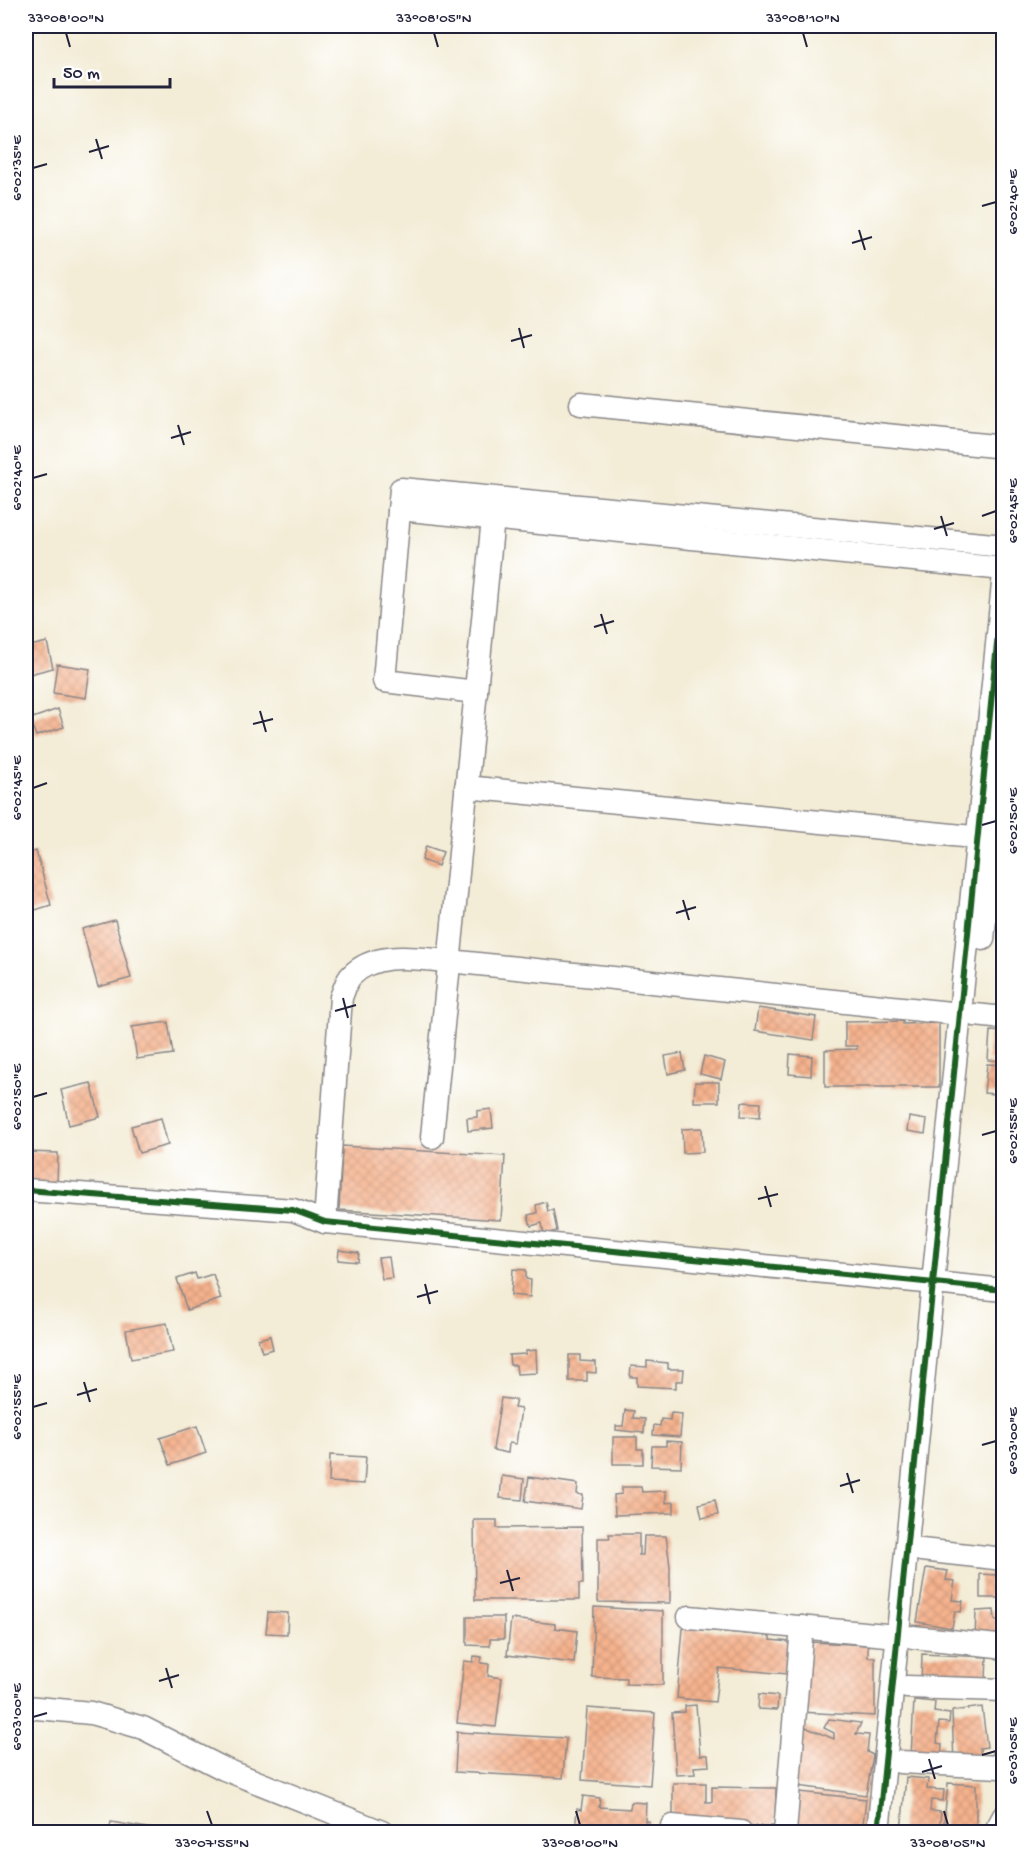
<svg xmlns="http://www.w3.org/2000/svg" width="1029" height="1858" viewBox="0 0 1029 1858" font-family="'Gochi Hand',sans-serif">
<style>
.building{fill:url(#building-cross-hatch)}
.lines{fill:none;stroke-linecap:round;stroke-linejoin:round}
.minor-casing{stroke:#8a8788;stroke-width:25}
.minor{stroke:#fff;stroke-width:22}
.cycleway-casing{stroke:#fff;stroke-width:10}
.cycleway{stroke:#1b5e20;stroke-width:6}
.ticks{fill:none;stroke:#22223b;stroke-width:2}
.neatline{fill:none;stroke:#22223b;stroke-width:2}
.ticks-label{font-size:15px;text-anchor:middle;fill:#22223b}
</style>
<defs>
<pattern id="building-cross-hatch" width="8" height="8" patternUnits="userSpaceOnUse" patternTransform="scale(1.5)"><rect width="8" height="8" fill="#f5b28d"/><path d="M0 0l8 8M0 8l8-8" fill="none" stroke="#d2997b"/></pattern>
</defs>
<rect width="100%" height="100%" fill="#fff"/>
<filter id="ink" filterUnits="userSpaceOnUse"><feTurbulence type="fractalNoise" baseFrequency=".0167" numOctaves="2"/><feDisplacementMap in="SourceGraphic" scale="12" xChannelSelector="R" yChannelSelector="G"/><feConvolveMatrix kernelMatrix="1 2 1 2 8 2 1 2 1" color-interpolation-filters="sRGB"/></filter>
<filter id="wash" filterUnits="userSpaceOnUse"><feTurbulence type="fractalNoise" baseFrequency=".008" numOctaves="4" result="noise"/><feDisplacementMap in="SourceGraphic" scale="24" xChannelSelector="R" yChannelSelector="G"/><feGaussianBlur stdDeviation="1.35" result="paint"/><feColorMatrix in="noise" values="0 0 0 0 0 0 0 0 0 0 0 0 0 0 0 0 0 1.4 0 .05"/><feComposite in="paint" operator="in"/></filter>
<g filter="url(#wash)">
<rect width="100%" height="100%" fill="#f3ecd6"/>
<g id="blocks">
<!-- building -->
<g class="building">
<polygon points="47,642 53,668 26,675 26,647"/>
<polygon points="57,664 90,669 86,698 53,693"/>
<polygon points="58,709 64,727 36,736 30,719"/>
<polygon points="426,846 443,852 438,866 422,860"/>
<polygon points="36,851 51,905 26,913 26,854"/>
<polygon points="115,920 131,978 98,987 82,929"/>
<polygon points="758,1008 816,1017 813,1040 755,1031"/>
<polygon points="903,1021 903,1024 939,1023 939,1087 825,1087 825,1050 857,1049 857,1046 845,1046 845,1022"/>
<polygon points="168,1022 173,1054 137,1059 132,1027"/>
<polygon points="990,1031 1004,1032 1004,1061 988,1060"/>
<polygon points="682,1053 685,1070 668,1074 665,1056"/>
<polygon points="790,1054 812,1056 811,1076 789,1074"/>
<polygon points="704,1056 725,1062 721,1079 700,1074"/>
<polygon points="987,1064 1004,1065 1004,1095 984,1093"/>
<polygon points="695,1082 719,1082 719,1102 694,1102"/>
<polygon points="91,1083 100,1117 69,1125 61,1090"/>
<polygon points="742,1102 761,1103 760,1117 741,1116"/>
<polygon points="491,1109 493,1128 468,1131 467,1118 477,1117 477,1111"/>
<polygon points="909,1117 927,1120 925,1134 907,1131"/>
<polygon points="161,1118 168,1145 139,1153 131,1126"/>
<polygon points="702,1128 703,1152 683,1153 682,1129"/>
<polygon points="342,1146 505,1156 501,1220 339,1210"/>
<polygon points="26,1152 58,1153 57,1185 26,1184"/>
<polygon points="546,1202 548,1211 553,1210 557,1231 544,1234 542,1223 531,1226 528,1215 537,1213 536,1205"/>
<polygon points="339,1250 359,1253 358,1262 338,1260"/>
<polygon points="389,1257 392,1278 382,1279 378,1258"/>
<polygon points="513,1269 526,1270 526,1279 531,1280 530,1297 511,1295"/>
<polygon points="195,1273 197,1279 213,1274 221,1299 187,1310 177,1279"/>
<polygon points="167,1323 173,1352 131,1359 126,1330"/>
<polygon points="270,1336 273,1349 262,1352 258,1339"/>
<polygon points="536,1350 537,1373 517,1374 516,1365 510,1365 509,1355 526,1354 526,1351"/>
<polygon points="569,1355 580,1355 580,1361 596,1362 596,1373 587,1372 587,1381 569,1381"/>
<polygon points="647,1361 668,1363 668,1369 684,1369 683,1381 676,1381 676,1388 637,1386 637,1377 630,1377 631,1366 647,1367"/>
<polygon points="501,1398 516,1400 514,1408 521,1409 516,1444 509,1443 508,1453 493,1450"/>
<polygon points="625,1410 634,1411 633,1418 645,1419 644,1433 616,1430 616,1426 623,1426"/>
<polygon points="671,1413 682,1414 680,1437 653,1435 654,1425 660,1426 661,1419 670,1420"/>
<polygon points="197,1426 206,1453 170,1465 160,1438"/>
<polygon points="613,1437 637,1437 637,1449 643,1449 643,1464 613,1464"/>
<polygon points="666,1441 682,1442 681,1467 651,1466 652,1446 666,1446"/>
<polygon points="330,1455 366,1457 364,1484 329,1482"/>
<polygon points="502,1476 524,1479 522,1500 500,1498"/>
<polygon points="529,1477 578,1484 577,1494 583,1495 581,1509 525,1501"/>
<polygon points="622,1487 641,1487 642,1492 666,1491 666,1503 674,1502 674,1513 615,1515 614,1495 622,1494"/>
<polygon points="715,1500 718,1515 702,1518 699,1504"/>
<polygon points="474,1520 497,1520 497,1528 582,1527 583,1584 579,1584 579,1600 475,1600"/>
<polygon points="609,1534 639,1534 639,1555 643,1555 644,1536 666,1536 670,1566 670,1603 598,1602 598,1538 610,1538"/>
<polygon points="926,1568 948,1571 946,1580 955,1581 952,1600 963,1601 961,1612 955,1611 952,1628 917,1622"/>
<polygon points="996,1571 1004,1571 1004,1598 980,1598 980,1574 996,1575"/>
<polygon points="594,1607 663,1611 663,1685 626,1684 626,1678 592,1677"/>
<polygon points="994,1610 995,1620 1004,1620 1004,1639 975,1639 976,1611"/>
<polygon points="268,1612 288,1613 287,1634 266,1633"/>
<polygon points="467,1617 504,1617 504,1639 490,1639 490,1646 467,1645"/>
<polygon points="511,1619 555,1624 555,1628 577,1631 574,1663 507,1655"/>
<polygon points="683,1628 770,1636 770,1640 791,1642 788,1674 719,1668 715,1702 677,1698"/>
<polygon points="811,1642 868,1645 868,1657 875,1657 875,1716 799,1712"/>
<polygon points="922,1654 987,1657 986,1679 921,1685"/>
<polygon points="474,1656 482,1657 481,1663 489,1664 488,1676 502,1678 496,1727 457,1723 464,1661 473,1662"/>
<polygon points="759,1694 778,1696 777,1710 758,1709"/>
<polygon points="914,1700 935,1702 934,1712 950,1714 949,1723 939,1722 937,1743 942,1744 941,1759 911,1756"/>
<polygon points="696,1705 700,1755 708,1755 709,1766 694,1767 695,1774 676,1775 672,1713 685,1712 685,1706"/>
<polygon points="982,1707 987,1747 980,1748 981,1762 954,1763 952,1711"/>
<polygon points="587,1708 655,1713 650,1785 582,1780"/>
<polygon points="829,1719 861,1723 856,1734 869,1735 867,1752 873,1755 866,1795 790,1785 805,1727 834,1739 834,1733 824,1728"/>
<polygon points="457,1732 566,1738 563,1778 455,1772"/>
<polygon points="906,1777 928,1779 927,1789 944,1790 943,1801 931,1800 930,1811 941,1812 939,1832 901,1832"/>
<polygon points="673,1783 706,1783 706,1802 712,1802 712,1787 776,1788 775,1826 673,1825"/>
<polygon points="948,1783 976,1785 976,1832 943,1832"/>
<polygon points="799,1792 866,1799 862,1832 792,1831"/>
<polygon points="583,1796 600,1798 599,1807 630,1809 631,1802 646,1803 645,1821 649,1821 648,1832 575,1832 577,1809 581,1810"/>
<polygon points="111,1822 165,1831 165,1832 109,1832"/>
</g>
</g>
</g>
<g filter="url(#ink)">
<use href="#blocks" fill-opacity="0" stroke="#8a8788" stroke-width="1.5"/>
<g class="lines">
<!-- minor casing -->
<g class="minor-casing">
<g id="minor">
<polyline points="581,404 1004,447"/>
<polyline points="399,509 1004,569"/>
<polyline points="476,692 384,681 401,489 1004,546"/>
<polyline points="466,787 993,839"/>
<polyline points="983,939 1004,739"/>
<polyline points="975,1015 1004,1018"/>
<polyline points="432,1137 493,518"/>
<polyline points="26,1190 293,1210 325,1222 1004,1290"/>
<path d="M325 1222 341 997C344 991 346 981 351 976 376 950 417 959 449 961L960 1014"/>
<polyline points="921,1550 1004,1559"/>
<polyline points="689,1617 897,1636"/>
<polyline points="913,1637 997,1646 1004,1649"/>
<polyline points="907,1687 1004,1690"/>
<polyline points="26,1707 91,1713 143,1728 224,1769 382,1832"/>
<polyline points="900,1762 1000,1767 1004,1757"/>
<polyline points="672,1826 741,1832"/>
<polyline points="785,1832 802,1627"/>
<polyline points="878,1832 1004,574"/>
<polyline points="995,1832 1004,1816"/>
</g>
</g>
<!-- minor -->
<use href="#minor" class="minor"/>
<!-- cycleway casing -->
<g class="cycleway-casing">
<g id="cycleway">
<polyline points="26,1190 293,1210 325,1222 1004,1290"/>
<polyline points="878,1832 1004,574"/>
</g>
</g>
<!-- cycleway -->
<use href="#cycleway" class="cycleway"/>
</g>
</g>
<!-- ticks -->
<path class="ticks" d="M66 33 70 47M434 33 438 47M803 33 807 47M96 139 102 159M89 152 109 146M33 168 47 164M982 206 996 202M859 230 865 250M852 243 872 237M519 328 524 348M511 341 532 335M178 425 184 445M171 438 191 432M33 478 47 474M941 516 947 536M982 516 996 511M934 529 954 523M601 614 607 634M594 627 614 621M260 711 266 732M253 724 273 719M33 788 47 783M982 825 996 821M683 900 689 920M676 913 696 907M343 998 348 1018M335 1011 356 1005M33 1097 47 1093M982 1135 996 1131M765 1186 771 1207M758 1199 778 1194M425 1284 430 1304M417 1297 438 1291M84 1382 90 1402M77 1395 97 1389M33 1407 47 1403M982 1445 996 1441M847 1473 853 1493M840 1486 860 1480M507 1570 513 1591M500 1583 520 1578M166 1668 172 1688M159 1681 179 1675M33 1717 47 1713M982 1755 996 1751M929 1759 935 1779M922 1772 942 1766M207 1811 212 1825M576 1811 580 1825M944 1811 948 1825"/>
<!-- margin -->
<rect width="1029" height="1858" fill="none" stroke="#fff" stroke-width="66"/>
<!-- scale -->
<path d="M54 78v9h116v-9" fill="none" stroke="#22223b" stroke-width="3"/>
<text x="63" y="78" font-size="18" fill="#22223b" stroke="#ffffff" stroke-width="4.5" paint-order="stroke">50 m</text>
<rect x="33" y="33" width="963" height="1792" class="neatline"/>
<g class="ticks-label">
<text x="66" y="22">33°08'00"N</text>
<text x="434" y="22">33°08'05"N</text>
<text x="803" y="22">33°08'10"N</text>
<text transform="translate(16 168) rotate(-90)" y="5">6°02'35"E</text>
<text transform="translate(1012 202) rotate(-90)" y="5">6°02'40"E</text>
<text transform="translate(16 478) rotate(-90)" y="5">6°02'40"E</text>
<text transform="translate(1012 511) rotate(-90)" y="5">6°02'45"E</text>
<text transform="translate(16 788) rotate(-90)" y="5">6°02'45"E</text>
<text transform="translate(1012 821) rotate(-90)" y="5">6°02'50"E</text>
<text transform="translate(16 1097) rotate(-90)" y="5">6°02'50"E</text>
<text transform="translate(1012 1131) rotate(-90)" y="5">6°02'55"E</text>
<text transform="translate(16 1407) rotate(-90)" y="5">6°02'55"E</text>
<text transform="translate(1012 1441) rotate(-90)" y="5">6°03'00"E</text>
<text transform="translate(16 1717) rotate(-90)" y="5">6°03'00"E</text>
<text transform="translate(1012 1751) rotate(-90)" y="5">6°03'05"E</text>
<text x="212" y="1847">33°07'55"N</text>
<text x="580" y="1847">33°08'00"N</text>
<text x="948" y="1847">33°08'05"N</text>
</g>
</svg>
